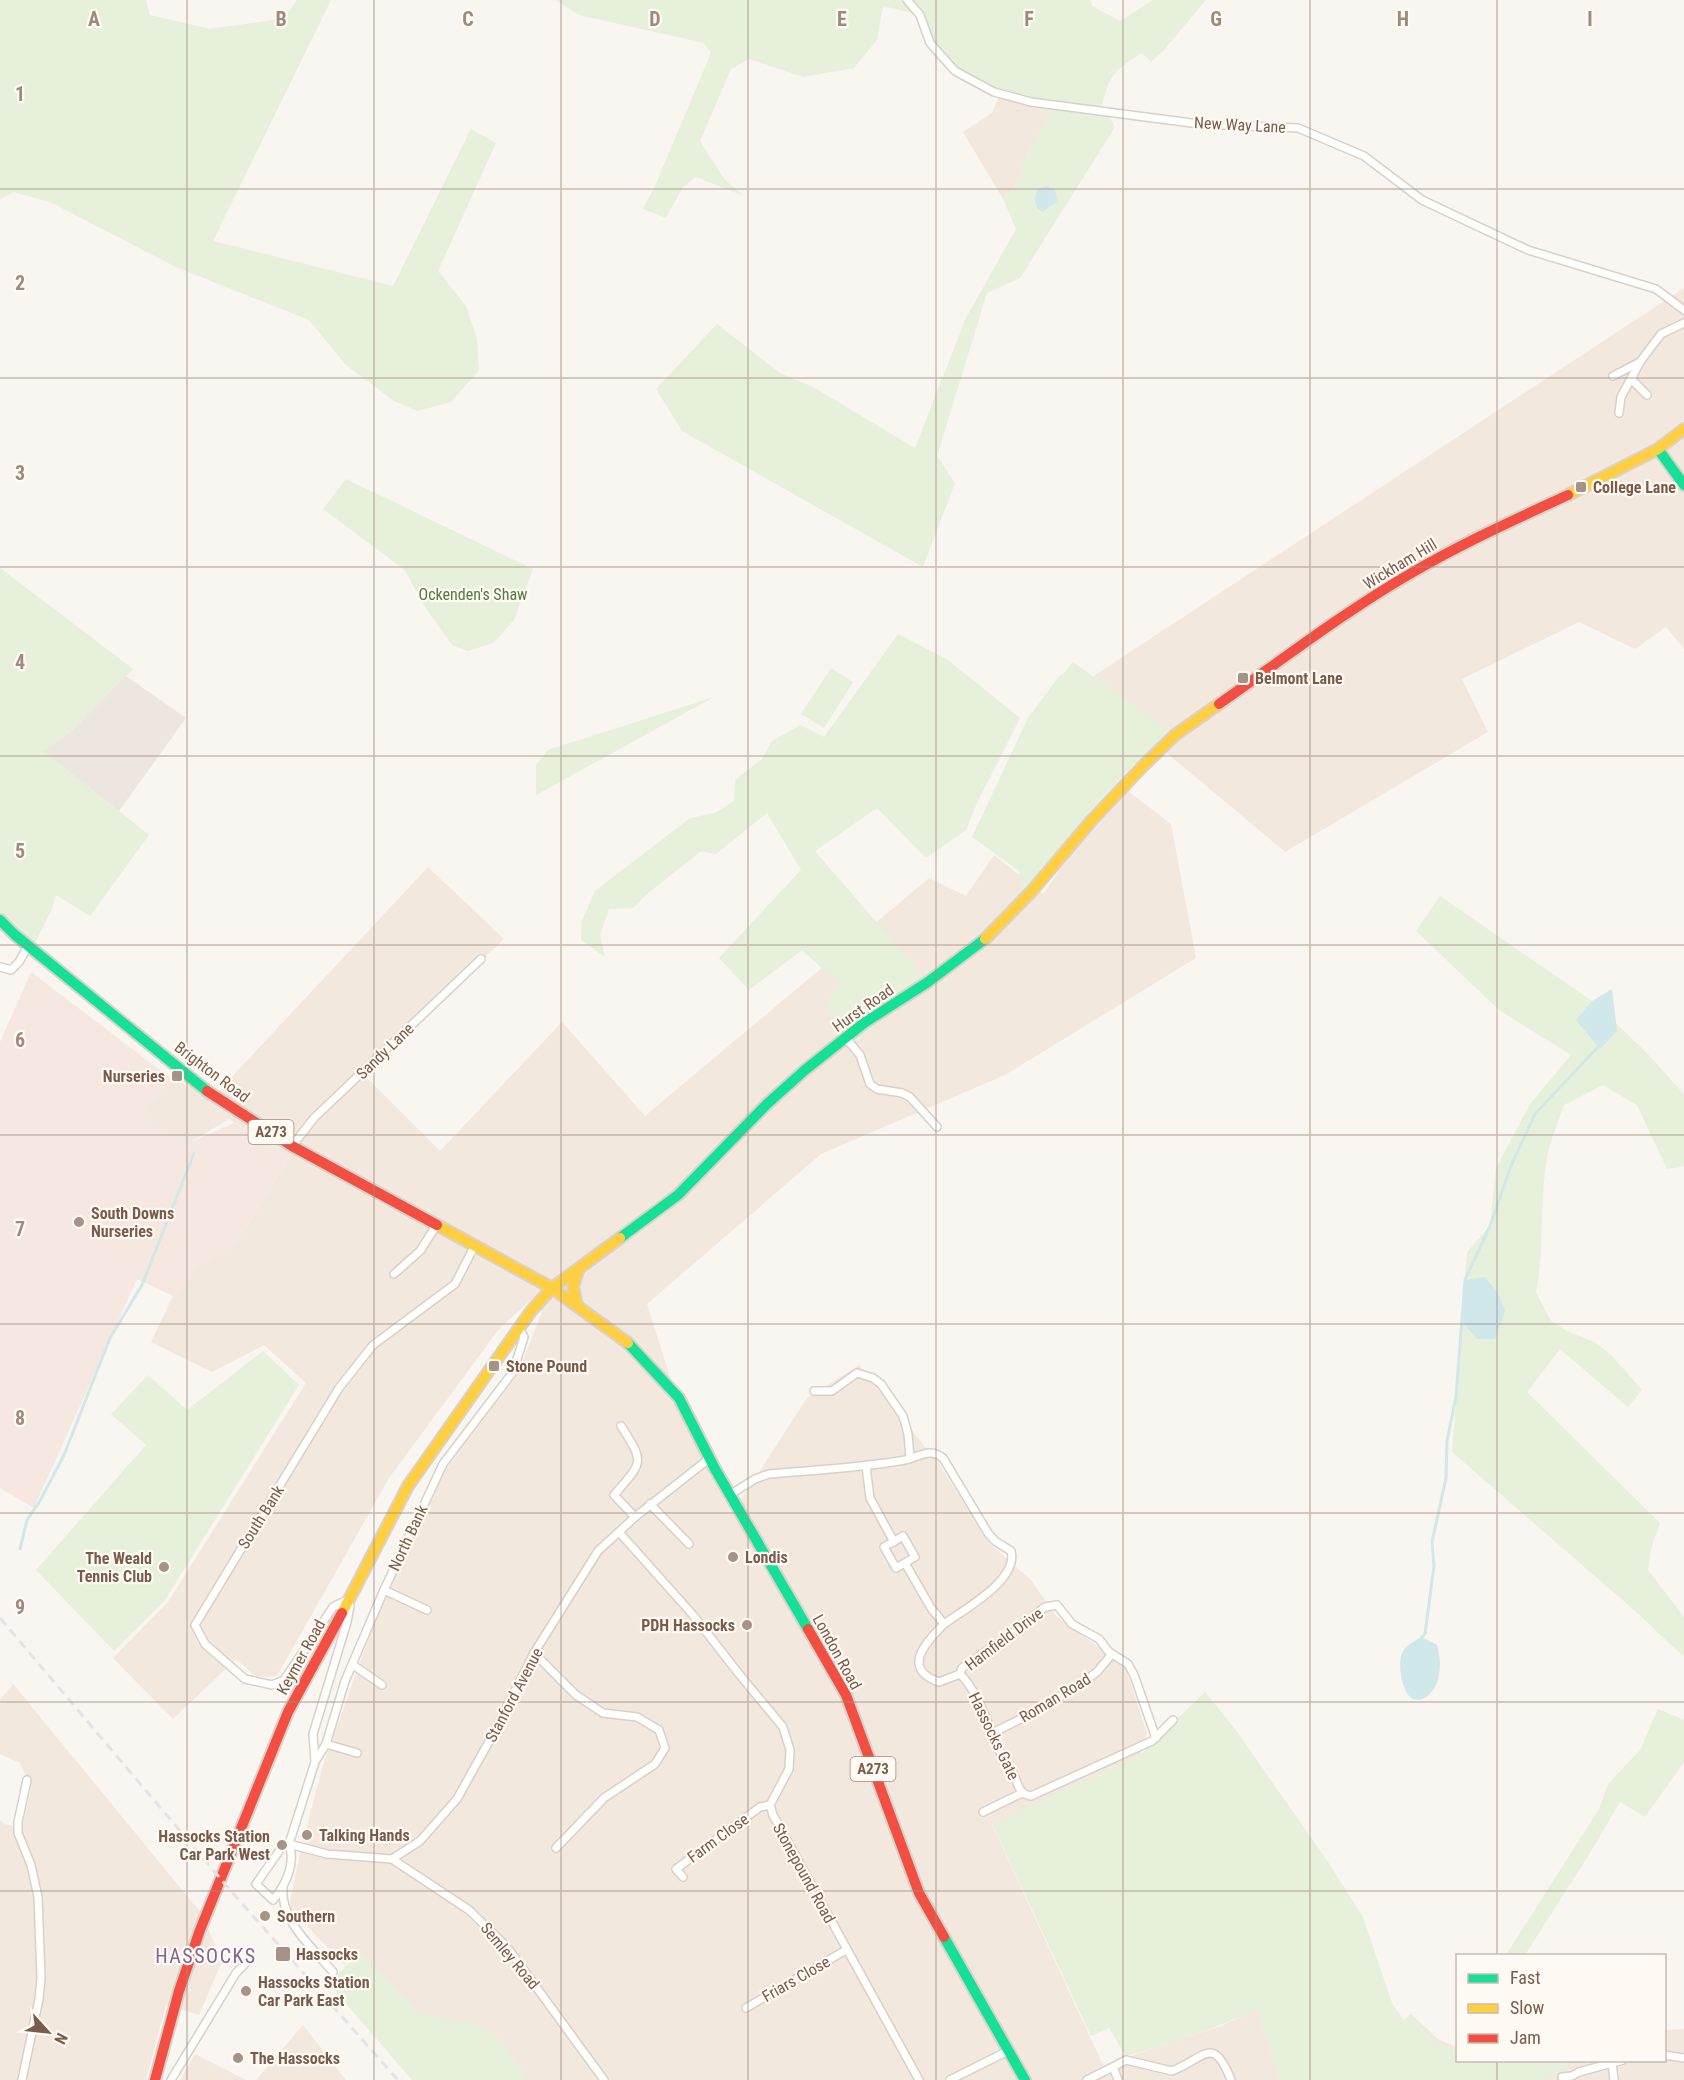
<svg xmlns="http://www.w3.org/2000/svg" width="1684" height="2080" viewBox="0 0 1684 2080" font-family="'Roboto Condensed',sans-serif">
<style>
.residential{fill:#f2e8de}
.commercial{fill:#f6e8e1}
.industrial{fill:#ede5e0}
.green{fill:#e7f0db}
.water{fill:#d0e8ea}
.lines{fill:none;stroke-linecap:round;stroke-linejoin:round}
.stream{stroke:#d0e8ea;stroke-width:3}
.street-casing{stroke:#d7d1cb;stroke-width:10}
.fast-casing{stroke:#d9d2cb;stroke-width:14}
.slow-casing{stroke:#d9d2cb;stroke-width:14}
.jam-casing{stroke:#d9d2cb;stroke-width:14}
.street{stroke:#fefefd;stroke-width:7}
.fast{stroke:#16e098;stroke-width:10}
.slow{stroke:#ffcf43;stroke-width:10}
.jam{stroke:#f24e42;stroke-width:10}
.rail{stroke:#e6e3e7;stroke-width:3;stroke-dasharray:9 6;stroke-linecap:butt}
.grid{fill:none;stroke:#9f8a7d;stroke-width:1.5;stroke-opacity:0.55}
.poi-dot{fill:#a69286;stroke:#fffaf3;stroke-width:2}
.labels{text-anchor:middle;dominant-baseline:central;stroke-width:4.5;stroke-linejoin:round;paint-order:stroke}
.shield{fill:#fffaf3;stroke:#a28b7f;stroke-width:1.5}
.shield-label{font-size:15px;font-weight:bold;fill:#7a5c4d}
.street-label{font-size:16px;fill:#7a5c4d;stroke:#fffaf3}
.poi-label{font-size:16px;font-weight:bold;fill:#7a5c4d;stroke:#fffaf3;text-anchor:start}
.park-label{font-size:16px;fill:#537a41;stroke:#fffaf3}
.quarter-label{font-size:20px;letter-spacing:1.5px;fill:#846695;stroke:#fffaf3}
.grid-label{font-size:20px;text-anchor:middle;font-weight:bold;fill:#9f8a7d;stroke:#fffaf3;stroke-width:4.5;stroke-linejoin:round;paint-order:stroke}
</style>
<rect width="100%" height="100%" fill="#f9f5f0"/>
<!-- residential -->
<g class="residential">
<polygon points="1000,94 1031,102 1050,115 1028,153 1015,187 1003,199 963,132 992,113"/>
<polygon points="1684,288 1684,649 1666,627 1635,649 1579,622 1462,679 1488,732 1285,852 1083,683"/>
<polygon points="1128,791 1171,824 1196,958 1005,1075 821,1154 647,1304 681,1412 704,1463 732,1514 807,1398 859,1365 939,1464 991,1545 1031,1580 1056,1616 1125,1667 1147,1733 1140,1755 992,1825 1103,2065 1221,2026 1257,2009 1280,2080 473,2080 418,2012 358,1950 344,1965 289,1907 301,1849 323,1765 383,1599 444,1472 518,1374 542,1312 533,1298 499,1329 389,1478 277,1676 257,1677 236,1659 173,1719 113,1658 168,1602 306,1383 264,1345 212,1372 151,1342 173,1296 182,1289 195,1268 232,1245 250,1222 289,1157 229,1119 189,1143 139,1115 172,1079 214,1096 428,867 504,939 362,1073 440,1151 562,1022 645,1116 929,878 966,896 994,855 1043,894 1073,851"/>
<polygon points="13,1684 201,1913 222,1961 199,2015 166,2005 146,2080 0,2080 0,1820 4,1824 22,1828 31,1789 20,1763 0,1754 0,1700"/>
<polygon points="1411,2014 1438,2039 1457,2047 1458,2060 1664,2060 1665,2030 1684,2029 1684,2080 1363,2080 1404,2020"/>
<polygon points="303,2025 346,2080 256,2080"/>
<polygon points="195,2054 246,2080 180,2080"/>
</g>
<!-- commercial -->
<polygon class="commercial" points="31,972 172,1079 140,1115 189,1143 234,1123 289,1157 250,1222 232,1245 195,1268 182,1289 173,1296 137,1279 34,1508 0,1488 0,1042"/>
<!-- industrial -->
<polygon class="industrial" points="126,676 186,718 119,811 43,751 72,731"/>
<!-- green -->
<g class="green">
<polygon points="0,0 146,0 150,15 210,29 273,20 289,11 297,0 331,0 213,241 393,286 471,129 496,143 438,271 466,306 477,338 479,370 451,402 418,411 394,401 346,365 309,320 176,267 52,203 14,192 0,199"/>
<path d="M555 0H1091L1092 6 1120 21 1153 0H1206L1163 51 1151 62 1142 53C1116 70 1110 72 1102 105L1115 127 1020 278 987 293 937 456 955 483 923 567 682 431 656 389 717 324 780 373 813 387 915 448 966 318 1016 229 1003 199 1015 187 1028 153 1050 115 1031 102 1008 96 955 71 930 43 920 15 883 6 877 40 854 68 803 77 749 59 731 69 700 141 725 180 744 196 696 177 683 187 666 218 643 209 655 186 711 53 704 43 579 15Z"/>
<polygon points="346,479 533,569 514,620 493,643 468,651 452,645 421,601 405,570 323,509"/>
<polygon points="0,568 133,669 72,731 44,751 149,835 90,916 56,895 52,909 32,949 0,920"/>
<polygon points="898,634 948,660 1020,718 977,803 966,830 926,858 877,808 815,851 928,982 849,1048 826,1004 840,985 802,950 749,990 719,958 801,870 767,813 716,854 701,851 647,894 633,908 609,909 600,935 605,957 581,940 582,921 595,891 690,818 715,813 734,801 735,780 762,759 771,742 800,725 824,737"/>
<polygon points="1073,662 1175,735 1141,768 1135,763 1094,807 1066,848 1023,897 1019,871 972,837 1028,718 1061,674 1062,675"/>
<polygon points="831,668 853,682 824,728 801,714"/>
<polygon points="714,697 536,795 536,765 548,750"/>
<path d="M1440 896 1592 1001 1644 1050 1684 1094V1166L1667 1169 1637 1105 1603 1085 1564 1105C1558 1122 1550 1141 1547 1158 1539 1202 1545 1250 1536 1292L1551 1321 1567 1331 1596 1343 1612 1356 1642 1390 1628 1407 1560 1349 1527 1392 1660 1523 1651 1549 1648 1570 1684 1617V1657L1634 1610 1452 1452 1467 1252 1490 1226 1496 1168 1530 1104 1571 1055 1499 1010 1416 931Z"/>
<polygon points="263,1351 299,1385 165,1600 114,1651 36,1570 146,1445 111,1414 148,1375 187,1410"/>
<path d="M1205 1692 1235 1729 1326 1859 1363 1917 1392 2003 1404 2020 1411 2014 1435 2042 1457 2050 1458 2060 1571 2061 1567 2071 1556 2070 1554 2077H1545L1544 2080H1280L1257 2009C1215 2029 1172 2043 1126 2056L1109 2028 1091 2036 992 1824 1140 1755Z"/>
<polygon points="1658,1709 1684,1720 1684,1762 1645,1817 1620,1802 1590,1853 1525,1955 1506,1955 1599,1809 1608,1784 1640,1750"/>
<polygon points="360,1951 418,2012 480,2026 499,2038 529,2080 412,2080 329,1984"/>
</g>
<!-- water -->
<g class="water">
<polygon points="1047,186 1055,189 1057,201 1043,212 1038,209 1034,199 1039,188"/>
<polygon points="1612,989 1617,1031 1600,1049 1576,1020 1592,1001"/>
<polygon points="1485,1277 1498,1293 1505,1311 1495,1339 1477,1339 1462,1321 1465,1280"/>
<path d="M1422 1637 1437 1645C1442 1662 1442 1686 1426 1697 1422 1700 1417 1701 1413 1699 1401 1693 1397 1661 1403 1651 1406 1645 1416 1640 1422 1637Z"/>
</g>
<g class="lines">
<!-- stream -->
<g class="stream">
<polyline points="20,1549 27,1520 40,1501 64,1455 110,1338 142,1285 194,1153"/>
<polyline points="1422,1637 1425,1634 1434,1566 1432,1542 1446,1478 1447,1441 1456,1396 1465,1280 1490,1226 1511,1166 1535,1114 1597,1048"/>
</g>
<!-- street casing -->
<g class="street-casing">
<g id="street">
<polyline points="907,0 920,15 930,43 955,71 994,92 1031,102 1199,124 1298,128 1364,156 1422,200 1528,250 1656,289 1684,310"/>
<polyline points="1613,376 1640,362"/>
<polyline points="1633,376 1633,381 1647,395"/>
<polyline points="1619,413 1621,397 1640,362 1661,334 1684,323"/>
<polyline points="0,967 11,970 19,962 28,946"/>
<polyline points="845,1037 860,1055 870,1084 877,1089 902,1093 910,1097 937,1127"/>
<polyline points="292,1146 314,1118 481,959"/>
<polyline points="394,1274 420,1251 436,1226"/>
<polyline points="814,1391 832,1391 857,1373 873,1378 881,1384 903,1416 908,1434 910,1458"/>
<path d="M621 1426C645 1463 643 1462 614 1495L635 1517"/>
<polyline points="866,1466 870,1498 894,1542"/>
<path d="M731 1494 755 1479 769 1474C814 1470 860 1468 905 1460 920 1457 929 1447 943 1458L988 1533 995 1541 1011 1551C1019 1580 963 1610 944 1624"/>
<polyline points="650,1504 689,1544"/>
<polyline points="619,1532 693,1615 739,1674 783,1727 790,1750 789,1769 770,1805 773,1815 919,2080"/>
<polygon points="903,1536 915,1557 896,1568 884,1547"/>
<path d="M905 1563 931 1608 944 1624C927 1641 900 1669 939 1682L960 1674C979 1691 994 1740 1005 1764 1019 1772 1013 1793 1031 1796L1152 1741 1173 1720"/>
<polyline points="384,1590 427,1610"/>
<polyline points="349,1599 333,1607 284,1680 272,1685 245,1679 205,1644 195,1625 339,1388 373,1345 455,1284 474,1247"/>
<polyline points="534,1653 576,1695 603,1713 637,1717 659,1730 665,1748 655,1764 604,1798 556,1848"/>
<polyline points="353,1665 382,1685"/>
<polyline points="960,1674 962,1668 1011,1634 1045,1607 1057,1605 1072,1624 1099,1639 1109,1652 1128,1664 1134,1675 1156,1738"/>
<polyline points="992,1733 1039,1710 1086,1680 1097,1672 1112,1654"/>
<polyline points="326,1744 357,1753"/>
<polyline points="315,1762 326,1744 345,1681 384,1590 443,1464 513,1372 524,1337 519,1328"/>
<polyline points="983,1812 1022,1793"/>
<polyline points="289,1844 327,1854 392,1859 420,1841 457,1799 492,1736 534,1653 598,1551 635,1517 710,1458"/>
<path d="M289 1844 282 1847 256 1884 273 1900C286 1885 296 1863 289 1844L315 1762 313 1734 347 1622 350 1606"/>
<polyline points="392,1859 469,1910 507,1947 604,2080"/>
<polyline points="683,1877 676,1869 760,1807 770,1805"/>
<path d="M283 1888C280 1921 313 1948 333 1972"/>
<polyline points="746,2008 846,1950"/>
<polyline points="1664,2055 1684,2058"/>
<polyline points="1612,2063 1614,2080"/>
<path d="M1113 2067 1126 2060 1172 2071C1205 2058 1213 2034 1231 2080"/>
<polyline points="1562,2077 1572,2076 1579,2072 1623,2060"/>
<polyline points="22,2080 39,1999 41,1978 38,1897 31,1865 18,1833 18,1822 27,1780"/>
<polyline points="171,2080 236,1973 245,1964"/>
<polyline points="950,2080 1008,2051"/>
<polyline points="1087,2080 1113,2067 1118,2080"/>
</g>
</g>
<!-- fast casing -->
<g class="fast-casing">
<g id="fast">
<polyline points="1658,449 1684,485"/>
<polyline points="0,920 15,935 207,1091"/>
<polyline points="620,1238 678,1195 767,1104 805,1070 864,1023 928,982 985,939"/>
<polyline points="628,1343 679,1398 715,1469 808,1629"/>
<polyline points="944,1937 1025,2080"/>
</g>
</g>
<!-- slow casing -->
<g class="slow-casing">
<g id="slow">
<polyline points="1568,495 1658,449 1684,429"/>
<polyline points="985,939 1031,892 1092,820 1141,768 1175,735 1219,704"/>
<polyline points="437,1225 552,1288 628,1343"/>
<polyline points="577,1306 573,1287 579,1268"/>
<polyline points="342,1613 408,1486 531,1311 552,1288 620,1238"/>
</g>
</g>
<!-- jam casing -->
<g class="jam-casing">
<g id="jam">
<path d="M1219 704C1282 660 1343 613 1408 575 1460 544 1514 520 1568 495"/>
<polyline points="207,1091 292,1146 437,1225"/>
<polyline points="808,1629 846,1695 919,1893 944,1937"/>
<polyline points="155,2080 179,1991 200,1930 288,1712 342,1613"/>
</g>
</g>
<!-- street -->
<use href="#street" class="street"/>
<!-- fast -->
<use href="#fast" class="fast"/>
<!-- slow -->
<use href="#slow" class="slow"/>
<!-- jam -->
<use href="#jam" class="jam"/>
<!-- rail -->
<polyline class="rail" points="0,1618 230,1890 398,2080"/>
</g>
<!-- grid -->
<path class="grid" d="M187 0V2080M374 0V2080M561 0V2080M748 0V2080M936 0V2080M1123 0V2080M1310 0V2080M1497 0V1956M0 189H1684M0 378H1684M0 567H1684M0 756H1684M0 945H1684M0 1135H1684M0 1324H1684M0 1513H1684M0 1702H1684M0 1891H1684M1497 2060V2080"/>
<!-- markers -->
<g class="poi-dot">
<rect x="1575" y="481" width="12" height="12" rx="3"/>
<rect x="1237" y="672" width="12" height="12" rx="3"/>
<rect x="171" y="1070" width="12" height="12" rx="3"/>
<circle cx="79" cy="1222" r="6"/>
<rect x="488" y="1360" width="12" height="12" rx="3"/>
<circle cx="733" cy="1557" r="6"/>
<circle cx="164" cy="1567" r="6"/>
<circle cx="747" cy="1625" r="6"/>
<circle cx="307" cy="1835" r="6"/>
<circle cx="282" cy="1845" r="6"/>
<circle cx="265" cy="1916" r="6"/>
<rect x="275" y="1946" width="16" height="16" rx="3"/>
<circle cx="246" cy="1991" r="6"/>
<circle cx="238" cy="2058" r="6"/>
</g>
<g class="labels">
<!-- shield labels -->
<g class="shield">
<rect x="248.5" y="1120" width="45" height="24" rx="4.5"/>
<rect x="850.5" y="1757" width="45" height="24" rx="4.5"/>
</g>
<g class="shield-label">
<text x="271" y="1132">A273</text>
<text x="873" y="1769">A273</text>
</g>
<!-- street labels -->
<g class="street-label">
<text transform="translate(1240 125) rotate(3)">New Way Lane</text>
<text transform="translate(1400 564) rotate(-31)">Wickham Hill</text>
<text transform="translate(863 1008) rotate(-35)">Hurst Road</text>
<text transform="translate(385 1051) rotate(-44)">Sandy Lane</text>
<text transform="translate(212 1072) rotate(37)">Brighton Road</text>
<text transform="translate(261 1517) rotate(-58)">South Bank</text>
<text transform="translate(408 1538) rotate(-65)">North Bank</text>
<text transform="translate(1004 1639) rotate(-37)">Hamfield Drive</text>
<text transform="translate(837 1652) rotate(61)">London Road</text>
<text transform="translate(301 1657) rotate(-61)">Keymer Road</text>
<text transform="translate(514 1695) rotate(-62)">Stanford Avenue</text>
<text transform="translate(1055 1698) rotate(-31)">Roman Road</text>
<text transform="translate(994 1736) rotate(64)">Hassocks Gate</text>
<text transform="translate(718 1838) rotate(-36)">Farm Close</text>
<text transform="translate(804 1873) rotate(61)">Stonepound Road</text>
<text transform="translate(510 1956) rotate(50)">Semley Road</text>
<text transform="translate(796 1979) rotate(-30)">Friars Close</text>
</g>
<!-- poi labels -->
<g class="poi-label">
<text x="1593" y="487">College Lane</text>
<text x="1255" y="678">Belmont Lane</text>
<text x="165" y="1076" text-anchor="end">Nurseries</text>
<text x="91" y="1213">South Downs<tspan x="91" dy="18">Nurseries</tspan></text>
<text x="506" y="1366">Stone Pound</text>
<text x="745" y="1557">Londis</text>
<text x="152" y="1558" text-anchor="end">The Weald<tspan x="152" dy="18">Tennis Club</tspan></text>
<text x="735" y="1625" text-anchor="end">PDH Hassocks</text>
<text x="319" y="1835">Talking Hands</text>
<text x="270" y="1836" text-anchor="end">Hassocks Station<tspan x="270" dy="18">Car Park West</tspan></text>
<text x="277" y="1916">Southern</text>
<text x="296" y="1954">Hassocks</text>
<text x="258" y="1982">Hassocks Station<tspan x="258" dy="18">Car Park East</tspan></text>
<text x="250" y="2058">The Hassocks</text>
</g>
<!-- park labels -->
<g class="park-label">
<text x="473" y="594">Ockenden's Shaw</text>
</g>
<!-- quarter labels -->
<g class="quarter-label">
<text x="206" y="1956">HASSOCKS</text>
</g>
</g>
<g class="grid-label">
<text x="94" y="26">A</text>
<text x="281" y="26">B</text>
<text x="468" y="26">C</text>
<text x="655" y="26">D</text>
<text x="842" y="26">E</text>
<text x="1029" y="26">F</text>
<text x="1216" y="26">G</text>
<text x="1403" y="26">H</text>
<text x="1590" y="26">I</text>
<text x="20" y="101">1</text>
<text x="20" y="290">2</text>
<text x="20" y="480">3</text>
<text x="20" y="669">4</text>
<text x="20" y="858">5</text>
<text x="20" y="1047">6</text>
<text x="20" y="1236">7</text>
<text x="20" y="1425">8</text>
<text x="20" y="1614">9</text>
</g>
<!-- legend -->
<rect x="1456" y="1954" width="210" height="108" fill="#fffaf3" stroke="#cabbb1" stroke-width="1.5"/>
<rect x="1468" y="1974" width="30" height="9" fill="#16e098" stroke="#cabbb1" stroke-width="1.5"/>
<text x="1510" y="1984" font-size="18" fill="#7a5c4d">Fast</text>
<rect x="1468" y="2004" width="30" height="9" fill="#ffcf43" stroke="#cabbb1" stroke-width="1.5"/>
<text x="1510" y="2014" font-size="18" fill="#7a5c4d">Slow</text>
<rect x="1468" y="2034" width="30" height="9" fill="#f24e42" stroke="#cabbb1" stroke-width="1.5"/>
<text x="1510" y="2044" font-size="18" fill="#7a5c4d">Jam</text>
<!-- north arrow -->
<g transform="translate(48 2032) rotate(117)" stroke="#fffaf3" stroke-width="4.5" paint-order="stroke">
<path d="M0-4.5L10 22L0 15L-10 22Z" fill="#7a5c4d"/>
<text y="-9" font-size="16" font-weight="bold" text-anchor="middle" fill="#7a5c4d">N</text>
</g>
</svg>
